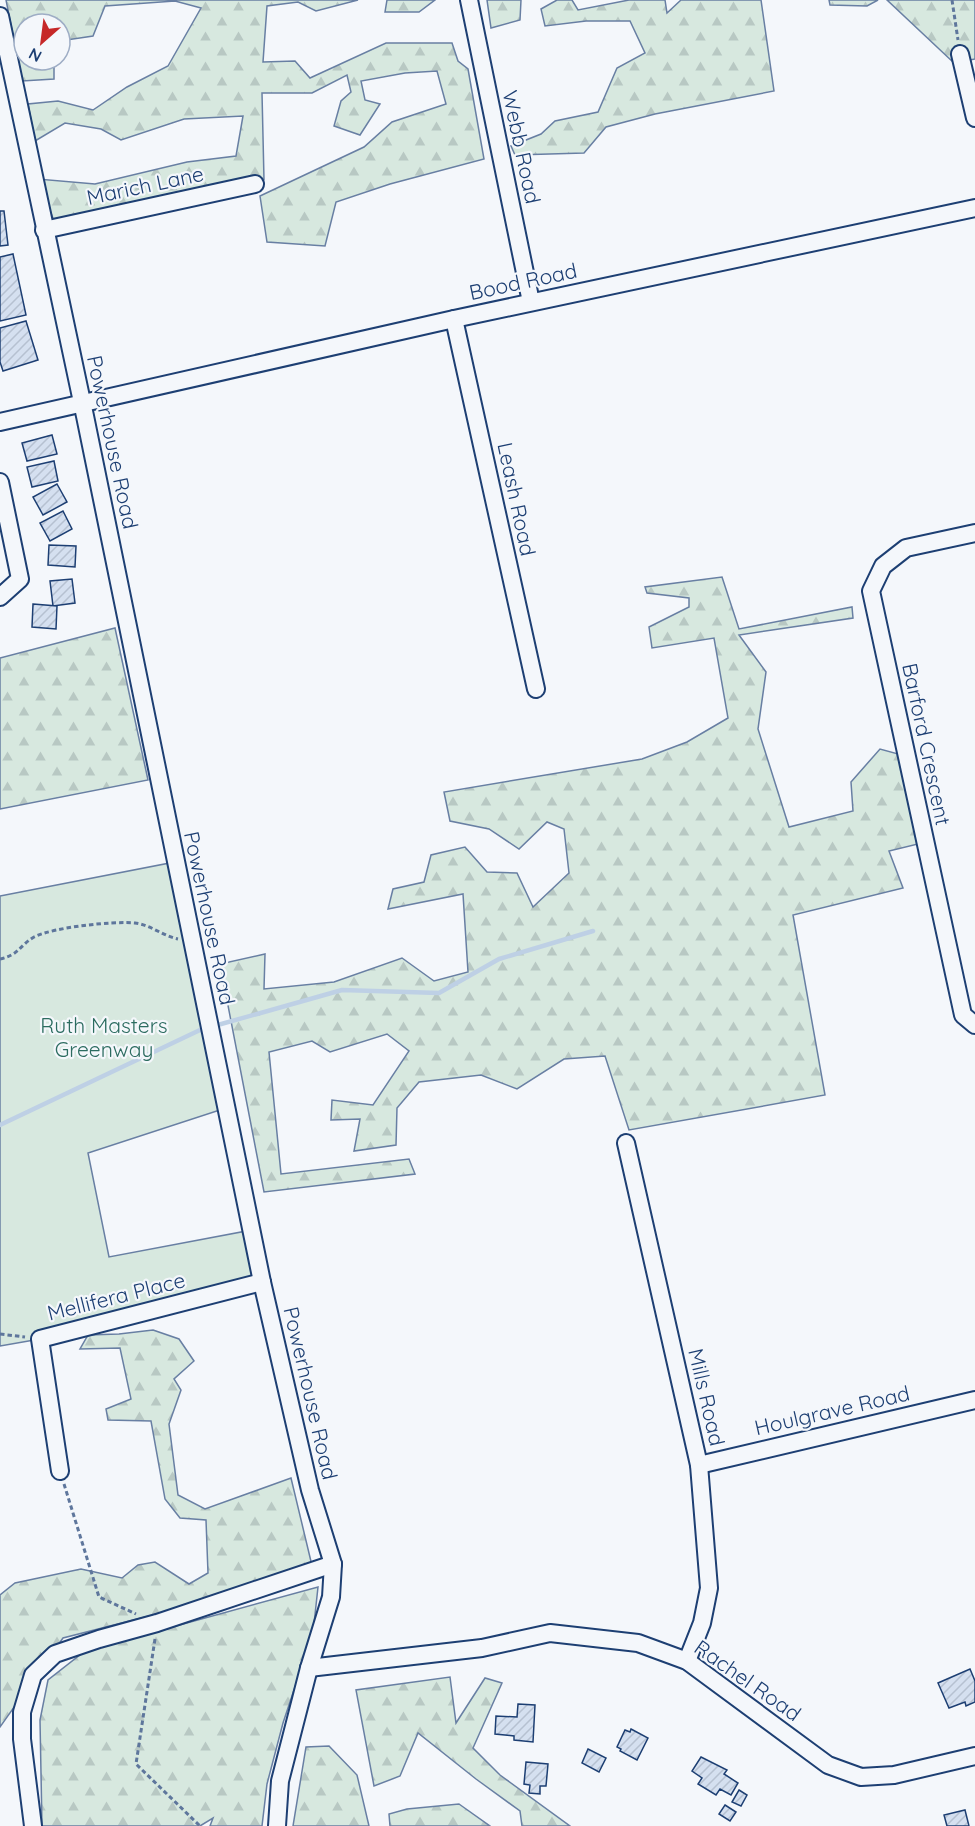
<svg xmlns="http://www.w3.org/2000/svg" width="975" height="1826" viewBox="0 0 975 1826" font-family="Quicksand,sans-serif">
<style>
.forest{fill:url(#forest-firs);stroke:#687fa3;stroke-width:1.5}
.green{fill:#d7e8df;stroke:#687fa3;stroke-width:1.5}
.lines{fill:none;stroke-linecap:round;stroke-linejoin:round}
.stream{stroke:#bed0e5;stroke-width:4.5}
.building{fill:url(#building-hatch);stroke:#1d3f73;stroke-width:1.5}
.minor-casing{stroke:#1d3f73;stroke-width:20}
.path{stroke:#5e769c;stroke-width:3;stroke-dasharray:4.5 3;stroke-linecap:butt}
.minor{stroke:#f4f7fb;stroke-width:16}
.labels{text-anchor:middle;dominant-baseline:central;stroke-width:4.5;stroke-linejoin:round;paint-order:stroke}
.street-label{font-size:21px;fill:#1d3f73;stroke:#f4f7fb}
.park-label{font-size:21px;fill:#2c6c60;stroke:#f4f7fb}
</style>
<defs>
<pattern id="forest-firs" width="22" height="20" patternUnits="userSpaceOnUse" patternTransform="scale(1.5)"><rect width="22" height="20" fill="#d7e8df"/><path d="M5 1l3.5 6h-7zM16 11l3.5 6h-7z" fill="#b8c8c3"/></pattern>
<pattern id="building-hatch" width="6" height="6" patternUnits="userSpaceOnUse" patternTransform="scale(1.5)"><rect width="6" height="6" fill="#d5e0f0"/><path d="M-1 1l2-2M0 6l6-6M5 7l2-2" fill="none" stroke="#b6c1d1"/></pattern>
</defs>
<rect width="100%" height="100%" fill="#f4f7fb"/>
<!-- forest -->
<g class="forest">
<polygon points="6,0 358,0 316,11 298,2 267,6 263,62 295,61 310,78 386,43 452,43 458,61 468,69 484,159 390,184 336,202 325,246 267,242 260,196 364,147 392,122 446,104 437,71 405,73 361,81 365,100 380,104 360,135 334,126 341,101 351,92 347,75 312,93 262,93 264,180 54,221 38,179 95,184 187,162 236,156 243,116 184,119 121,140 101,129 65,123 35,141 28,104 58,101 93,110 127,87 168,66 201,8 175,1 105,6 93,36 60,41 60,24 24,24 24,60 54,60 54,79 22,81"/>
<polygon points="387,0 435,0 419,12 385,12"/>
<polygon points="487,0 521,0 520,20 491,28"/>
<polygon points="557,0 572,0 578,10 629,0 665,0 667,13 681,0 761,0 774,91 655,114 606,127 584,153 515,155 511,146 541,134 555,121 598,112 617,68 645,53 630,21 586,21 545,26 541,9"/>
<polygon points="829,0 878,0 867,6 830,5"/>
<polygon points="887,0 975,0 975,59 954,63"/>
<polygon points="722,577 739,629 852,607 853,618 739,635 766,672 758,729 789,827 853,811 851,782 880,749 902,755 918,844 889,851 903,888 793,915 825,1095 629,1130 605,1056 564,1059 517,1089 481,1075 419,1082 397,1108 396,1145 354,1151 360,1119 331,1120 332,1100 373,1105 409,1051 387,1034 330,1052 312,1041 269,1052 281,1174 409,1159 415,1174 264,1192 220,964 265,954 264,989 334,982 402,958 434,981 468,972 463,894 388,909 393,889 424,882 431,855 465,847 487,872 517,873 533,907 569,873 564,829 547,822 519,849 489,829 450,821 444,792 642,759 687,742 728,718 714,638 652,648 649,627 689,607 689,598 647,593 645,587"/>
<polygon points="115,628 148,780 0,809 0,658"/>
<polygon points="153,1330 179,1339 194,1361 174,1379 181,1390 169,1424 178,1495 205,1509 291,1478 314,1574 63,1638 0,1727 0,1595 15,1583 81,1569 122,1578 138,1565 155,1562 189,1584 208,1573 206,1520 180,1518 165,1499 151,1421 108,1420 106,1409 131,1399 120,1348 80,1349 88,1335 119,1334"/>
<polygon points="318,1587 313,1633 283,1723 267,1784 262,1826 210,1826 213,1818 200,1826 42,1826 40,1720 48,1680 85,1651"/>
<polygon points="450,1677 456,1723 485,1678 502,1683 473,1748 500,1775 570,1826 522,1826 520,1811 476,1779 418,1733 400,1776 374,1786 356,1690"/>
<polygon points="329,1746 357,1775 369,1826 293,1826 306,1747"/>
<polygon points="459,1804 490,1826 390,1826 389,1814 407,1809"/>
</g>
<!-- green -->
<polygon class="green" points="175,862 226,1108 88,1153 109,1257 252,1230 262,1282 40,1339 0,1346 0,896"/>
<g class="lines">
<!-- stream -->
<polyline class="stream" points="0,1125 200,1030 342,990 439,993 499,959 593,931"/>
</g>
<!-- building -->
<g class="building">
<polygon points="0,211 4,211 8,245 0,246"/>
<polygon points="13,254 26,315 0,321 0,257"/>
<polygon points="26,321 38,360 3,371 0,362 0,328"/>
<polygon points="52,435 57,454 27,461 22,443"/>
<polygon points="54,461 58,481 32,487 27,467"/>
<polygon points="57,484 67,502 43,515 33,497"/>
<polygon points="63,511 72,529 50,541 40,523"/>
<polygon points="49,545 76,546 75,567 48,565"/>
<polygon points="72,579 75,603 53,606 50,581"/>
<polygon points="33,604 57,606 56,629 32,627"/>
<polygon points="970,1669 975,1681 975,1702 966,1706 965,1702 949,1708 938,1683"/>
<polygon points="518,1704 535,1705 533,1742 514,1740 514,1736 495,1734 496,1716 517,1717"/>
<polygon points="631,1729 648,1738 637,1760 620,1751 621,1749 617,1747 625,1730 630,1732"/>
<polygon points="588,1749 606,1758 599,1772 582,1763"/>
<polygon points="701,1757 727,1770 724,1774 738,1783 731,1795 720,1789 716,1795 698,1784 702,1778 692,1771"/>
<polygon points="526,1762 548,1764 546,1786 540,1786 540,1794 529,1793 530,1785 524,1784"/>
<polygon points="739,1790 747,1795 741,1806 732,1802"/>
<polygon points="725,1805 736,1812 730,1821 719,1814"/>
<polygon points="965,1810 969,1826 947,1826 944,1815"/>
</g>
<g class="lines">
<!-- minor casing -->
<g class="minor-casing">
<g id="minor">
<polyline points="469,0 531,302"/>
<polyline points="0,16 85,416 262,1282 310,1490 333,1564 331,1597 309,1668 280,1781 277,1826"/>
<polyline points="960,54 975,118"/>
<polyline points="44,230 255,184"/>
<polyline points="454,319 536,689"/>
<polyline points="0,422 454,319 975,208"/>
<polyline points="0,482 20,579 0,597"/>
<polyline points="975,533 906,548 883,566 871,591 963,1015 975,1025"/>
<polyline points="626,1143 699,1465 709,1588 702,1623 687,1661"/>
<polyline points="699,1465 975,1400"/>
<polyline points="60,1471 40,1339 262,1282"/>
<polyline points="309,1668 482,1648 550,1633 638,1643 687,1661 828,1765 861,1777 894,1775 975,1756"/>
<polyline points="33,1826 22,1739 22,1712 33,1675 55,1654 99,1639 157,1623 333,1564"/>
</g>
</g>
<!-- path -->
<g class="path">
<polyline points="952,0 958,40"/>
<path d="M0 959C19 955 20 945 34 937 54 927 113 921 135 923 151 925 163 936 178 939"/>
<polyline points="0,1334 25,1337"/>
<polyline points="64,1484 99,1597 136,1614"/>
<polyline points="155,1639 136,1764 200,1826"/>
</g>
<!-- minor -->
<use href="#minor" class="minor"/>
</g>
<g class="labels">
<!-- street labels -->
<g class="street-label">
<text transform="translate(522 147) rotate(78)">Webb Road</text>
<text transform="translate(145 185) rotate(-12)">Marich Lane</text>
<text transform="translate(523 281) rotate(-12)">Bood Road</text>
<text transform="translate(113 442) rotate(78)">Powerhouse Road</text>
<text transform="translate(517 499) rotate(78)">Leash Road</text>
<text transform="translate(927 744) rotate(78)">Barford Crescent</text>
<text transform="translate(210 918) rotate(78)">Powerhouse Road</text>
<text transform="translate(116 1296) rotate(-14)">Mellifera Place</text>
<text transform="translate(311 1393) rotate(77)">Powerhouse Road</text>
<text transform="translate(707 1397) rotate(77)">Mills Road</text>
<text transform="translate(832 1410) rotate(-13)">Houlgrave Road</text>
<text transform="translate(748 1680) rotate(35)">Rachel Road</text>
</g>
<!-- park labels -->
<g class="park-label">
<text x="104" y="1025">Ruth Masters<tspan x="104" dy="24">Greenway</tspan></text>
</g>
</g>
<!-- north arrow -->
<g transform="translate(42 42) rotate(208)"><circle r="28" fill="#f4f7fb" stroke="#9eadc5" stroke-width="1.5"/>
<path d="M0-4.5L10 22L0 15L-10 22Z" fill="#c62828"/>
<text y="-9" font-size="16" font-weight="bold" text-anchor="middle" fill="#1d3f73">N</text>
</g>
</svg>
